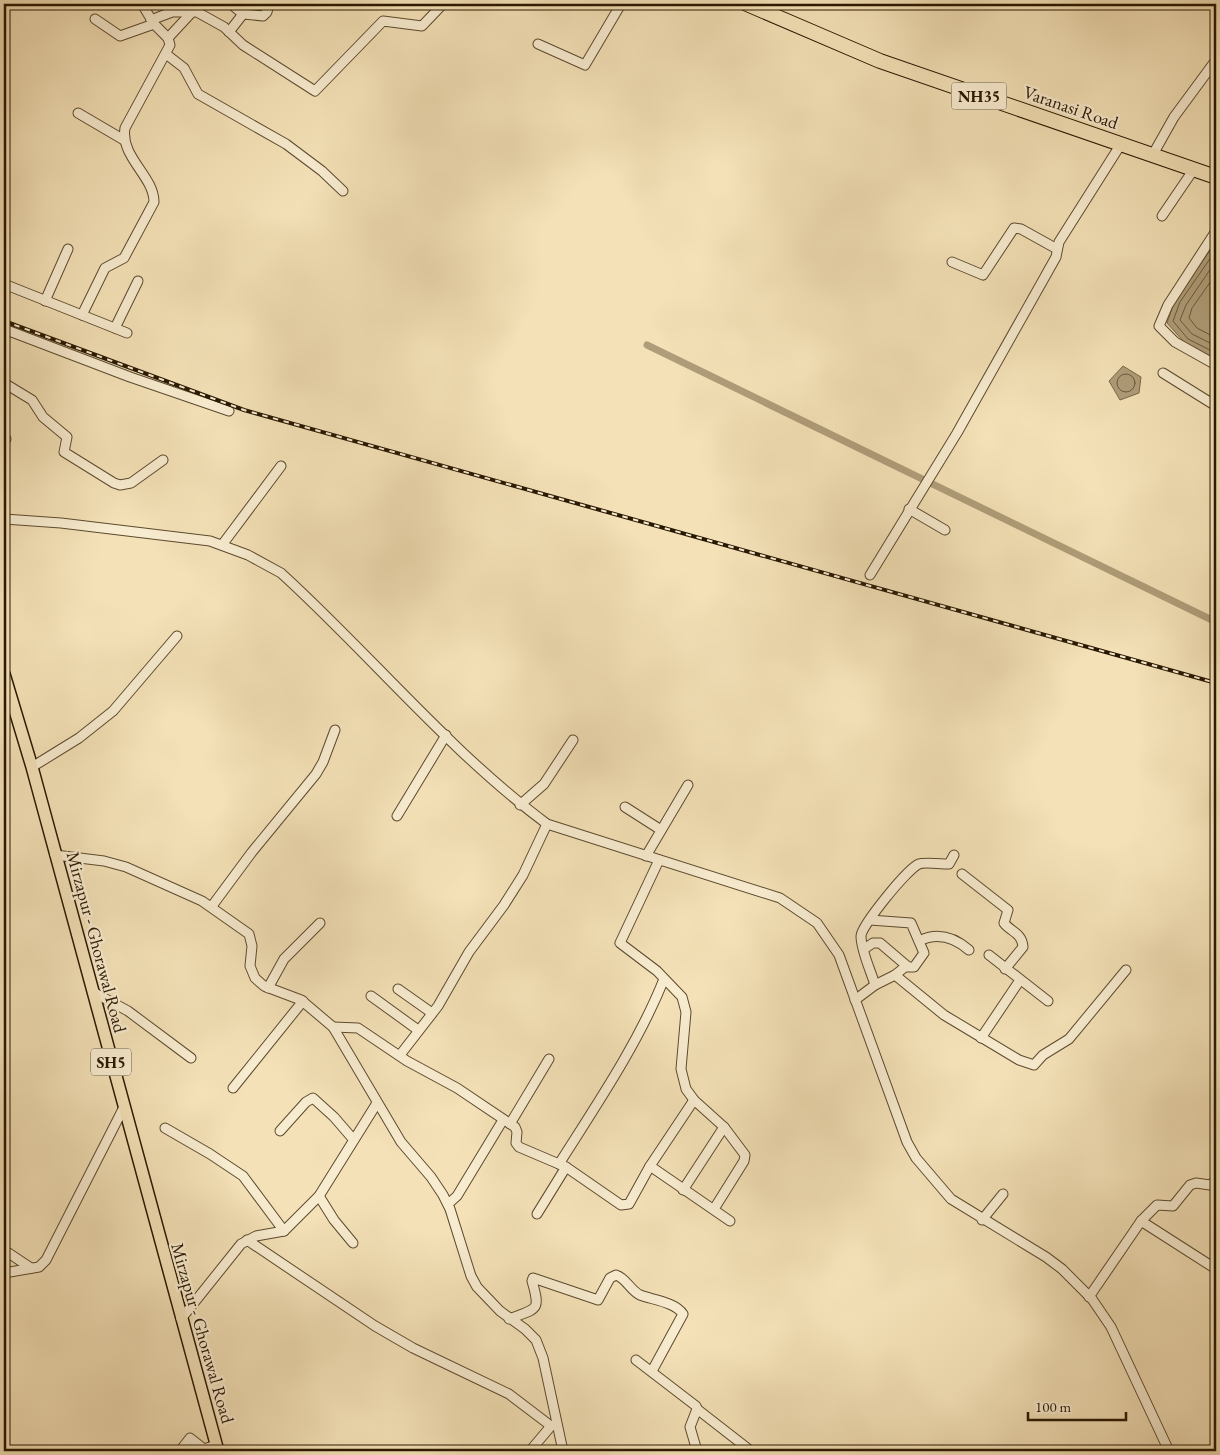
<svg xmlns="http://www.w3.org/2000/svg" width="1220" height="1455" viewBox="0 0 1220 1455" font-family="'EB Garamond',serif">
<style>
.water{fill:#af9d79;stroke:#796849}
.lines{fill:none;stroke-linecap:round;stroke-linejoin:round}
.shore{stroke:#6c5a3d;stroke-width:1}
.canal{stroke:#af9d79;stroke-width:7}
.minor-casing{stroke:#5c4a2e;stroke-width:11}
.major-casing{stroke:#291801;stroke-width:14}
.highway-casing{stroke:#291801;stroke-width:16}
.minor{stroke:#f8ecd0;stroke-width:9}
.major{stroke:#f4e1b7;stroke-width:11}
.highway{stroke:#f4e1b7;stroke-width:14}
.rail-casing{stroke:#291801;stroke-width:4}
.rail{stroke:#f8ecd0;stroke-width:2;stroke-dasharray:5.5;stroke-linecap:butt}
.labels{text-anchor:middle;dominant-baseline:central;stroke-width:4.5;stroke-linejoin:round;paint-order:stroke}
.shield{fill:#f8ecd0;stroke:#67583f;stroke-width:1}
.shield-label{font-size:16px;font-weight:bold;fill:#291801}
.street-label{font-size:18px;fill:#291801;stroke:#f8ecd0}
</style>
<rect width="100%" height="100%" fill="#f4e1b7"/>
<filter id="stains"><feTurbulence type="fractalNoise" baseFrequency=".004" numOctaves="4"/><feColorMatrix values="0 0 0 0 .2 0 0 0 0 .09 0 0 0 0 .02 0 0 0 .5 -.17"/></filter>
<radialGradient id="worn" r=".72"><stop offset=".6" stop-color="#630" stop-opacity="0"/><stop offset="1" stop-color="#630" stop-opacity=".3"/></radialGradient>
<!-- water -->
<g class="water">
<polygon points="1216,242 1216,359 1185,343 1167,323 1175,300"/>
<polygon points="1123,366 1141,377 1139,393 1120,400 1109,381"/>
</g>
<g class="lines">
<!-- shore -->
<g class="shore">
<polyline points="1216,250 1180,302 1173,321 1188,339 1216,353"/>
<polyline points="1216,261 1186,305 1180,320 1192,334 1216,346"/>
<polyline points="1216,274 1192,308 1189,318 1197,328 1216,338"/>
<circle cx="1126" cy="383" r="9"/>
</g>
<!-- canal -->
<polyline class="canal" points="647,345 1216,622"/>
<!-- minor casing -->
<g class="minor-casing">
<g id="minor">
<polyline points="231,4 243,14"/>
<polyline points="1214,4 1216,12"/>
<polyline points="95,19 120,36 154,24"/>
<polyline points="151,20 172,12 197,12 224,27 243,45 315,91 383,21 422,26 443,4"/>
<polyline points="229,32 243,14 263,16 267,12 269,4"/>
<polyline points="168,38 193,11"/>
<polyline points="538,44 585,65 621,4"/>
<polyline points="166,54 184,68 198,94 286,144 322,171 343,191"/>
<polyline points="78,113 124,140"/>
<polyline points="1152,156 1174,117 1216,60"/>
<polyline points="1162,216 1194,169"/>
<polyline points="1216,231 1168,305 1159,326 1175,342 1216,365"/>
<polyline points="952,262 983,275 1014,228 1021,229 1057,249"/>
<polyline points="4,284 127,333"/>
<polyline points="45,301 68,249"/>
<path d="M82 315 105 268 124 258 154 202C154 176 120 157 125 128L170 45 168 38 154 24 142 4"/>
<polyline points="115,328 138,281"/>
<polyline points="4,329 130,377 229,411"/>
<polyline points="1163,373 1216,406"/>
<polyline points="4,383 32,400 43,417 67,437 64,452 114,483 120,485 131,483 163,460"/>
<polyline points="4,437 6,439"/>
<polyline points="909,509 945,530"/>
<path d="M4 519 61 523 210 541 248 555 281 573C371 655 449 751 547 824L780 898 817 923 839 955 907 1142 916 1158 951 1199 1046 1257 1062 1269 1092 1299 1111 1327 1169 1451"/>
<polyline points="222,545 281,466"/>
<polyline points="870,575 957,433 1056,257 1059,242 1121,144"/>
<polyline points="32,767 79,738 113,711 177,636"/>
<polyline points="520,805 544,784 573,740"/>
<polyline points="625,807 661,830"/>
<polyline points="397,816 446,735"/>
<polyline points="55,855 104,861 126,867 202,901 249,934 252,946 250,966 255,978 264,986 301,1000 333,1027 401,1142 431,1177 443,1195 450,1209 471,1276 477,1287 500,1311 525,1329 536,1340 543,1358 563,1451"/>
<polyline points="646,856 688,785"/>
<polyline points="659,860 620,943 657,971 682,997 686,1012 681,1069 686,1089 694,1100 724,1127 745,1155 744,1161 714,1209"/>
<path d="M962 874 1008 910 1004 923C1011 932 1022 933 1023 947L1005 969"/>
<polyline points="212,906 252,852 316,774 323,762 335,730"/>
<polyline points="870,920 911,923 924,953 914,967 905,967 895,975"/>
<path d="M919 941C937 932 954 937 969 950"/>
<polyline points="864,949 873,943 880,943 907,966"/>
<polyline points="989,955 1048,1001"/>
<path d="M875 985C871 971 861 951 861 936 861 926 908 868 919 864 923 862 943 864 949 864L954 855"/>
<polyline points="268,988 284,959 320,923"/>
<polyline points="398,989 432,1013"/>
<polyline points="93,992 128,1011 191,1058"/>
<polyline points="371,996 418,1030"/>
<polyline points="855,1000 875,985 895,975 944,1015 1019,1060 1034,1065 1043,1055 1069,1039 1126,970"/>
<polyline points="333,1027 358,1028 407,1061 457,1088 515,1127 517,1132 516,1143 519,1147 566,1167 621,1205 629,1204 650,1166"/>
<polyline points="981,1038 1020,980"/>
<polyline points="400,1055 438,1006 469,952 504,905 523,875 547,824"/>
<polyline points="233,1088 303,1001"/>
<polyline points="694,1100 650,1166 730,1221"/>
<polyline points="510,1124 549,1059"/>
<polyline points="165,1128 210,1154 243,1176 284,1231"/>
<polyline points="280,1131 306,1102 313,1098 334,1117 353,1139"/>
<path d="M559 1164C597 1104 638 1044 664 979"/>
<polyline points="683,1190 724,1127"/>
<polyline points="319,1196 334,1220 353,1243"/>
<polyline points="448,1204 457,1196 503,1120"/>
<polyline points="537,1214 566,1167"/>
<polyline points="982,1220 1003,1194"/>
<polyline points="1141,1221 1157,1205 1173,1206 1190,1185 1196,1183 1210,1185 1216,1180"/>
<polyline points="247,1240 375,1326 413,1348 509,1394 551,1426"/>
<polyline points="4,1250 31,1268"/>
<polyline points="4,1273 39,1267 46,1260 124,1107"/>
<polyline points="1089,1297 1141,1221 1216,1269"/>
<polyline points="181,1319 241,1244 256,1236 284,1231 319,1196 377,1103"/>
<path d="M509 1319C537 1308 541 1312 532 1281L533 1278 598 1300 610 1278 616 1275C626 1278 630 1290 640 1295 653 1300 675 1302 683 1314L652 1371"/>
<polyline points="636,1360 696,1406 697,1409 690,1427 697,1451"/>
<polyline points="697,1409 751,1451"/>
<polyline points="180,1451 190,1438 204,1449 216,1445"/>
<polyline points="530,1451 551,1426 555,1425"/>
</g>
</g>
<!-- major casing -->
<g class="major-casing">
<polyline id="major" points="4,674 32,767 218,1451"/>
</g>
<!-- highway casing -->
<g class="highway-casing">
<polyline id="highway" points="747,4 880,61 1216,177"/>
</g>
<!-- minor -->
<use href="#minor" class="minor"/>
<!-- major -->
<use href="#major" class="major"/>
<!-- highway -->
<use href="#highway" class="highway"/>
<!-- rail casing -->
<g class="rail-casing">
<polyline id="rail" points="4,321 244,410 1216,683"/>
</g>
<!-- rail -->
<use href="#rail" class="rail"/>
</g>
<g class="labels">
<!-- shield labels -->
<g class="shield">
<rect x="951.5" y="82.5" width="55" height="27" rx="4"/>
<rect x="91" y="1048.5" width="40" height="27" rx="4"/>
</g>
<g class="shield-label">
<text x="979" y="96">NH35</text>
<text x="111" y="1062">SH5</text>
</g>
<!-- street labels -->
<g class="street-label">
<text transform="translate(1071 107) rotate(19)">Varanasi Road</text>
<text transform="translate(97 942) rotate(75)">Mirzapur - Ghorawal Road</text>
<text transform="translate(203 1333) rotate(74)">Mirzapur - Ghorawal Road</text>
</g>
</g>
<!-- margin -->
<rect width="1220" height="1455" fill="none" stroke="#f4e1b7" stroke-width="20"/>
<rect x="5" y="5" width="1210" height="1445" fill="none" stroke="#291801" stroke-width="2.5"/>
<rect x="10" y="10" width="1200" height="1435" fill="none" stroke="#291801"/>
<!-- scale -->
<path d="M1028 1412v8h98v-8" fill="none" stroke="#291801" stroke-width="2.5"/>
<text x="1035" y="1412" font-size="15" fill="#291801" stroke="#f8ecd0" stroke-width="4" paint-order="stroke">100 m</text>
<rect width="100%" height="100%" filter="url(#stains)"/>
<rect width="100%" height="100%" fill="url(#worn)"/>
</svg>
